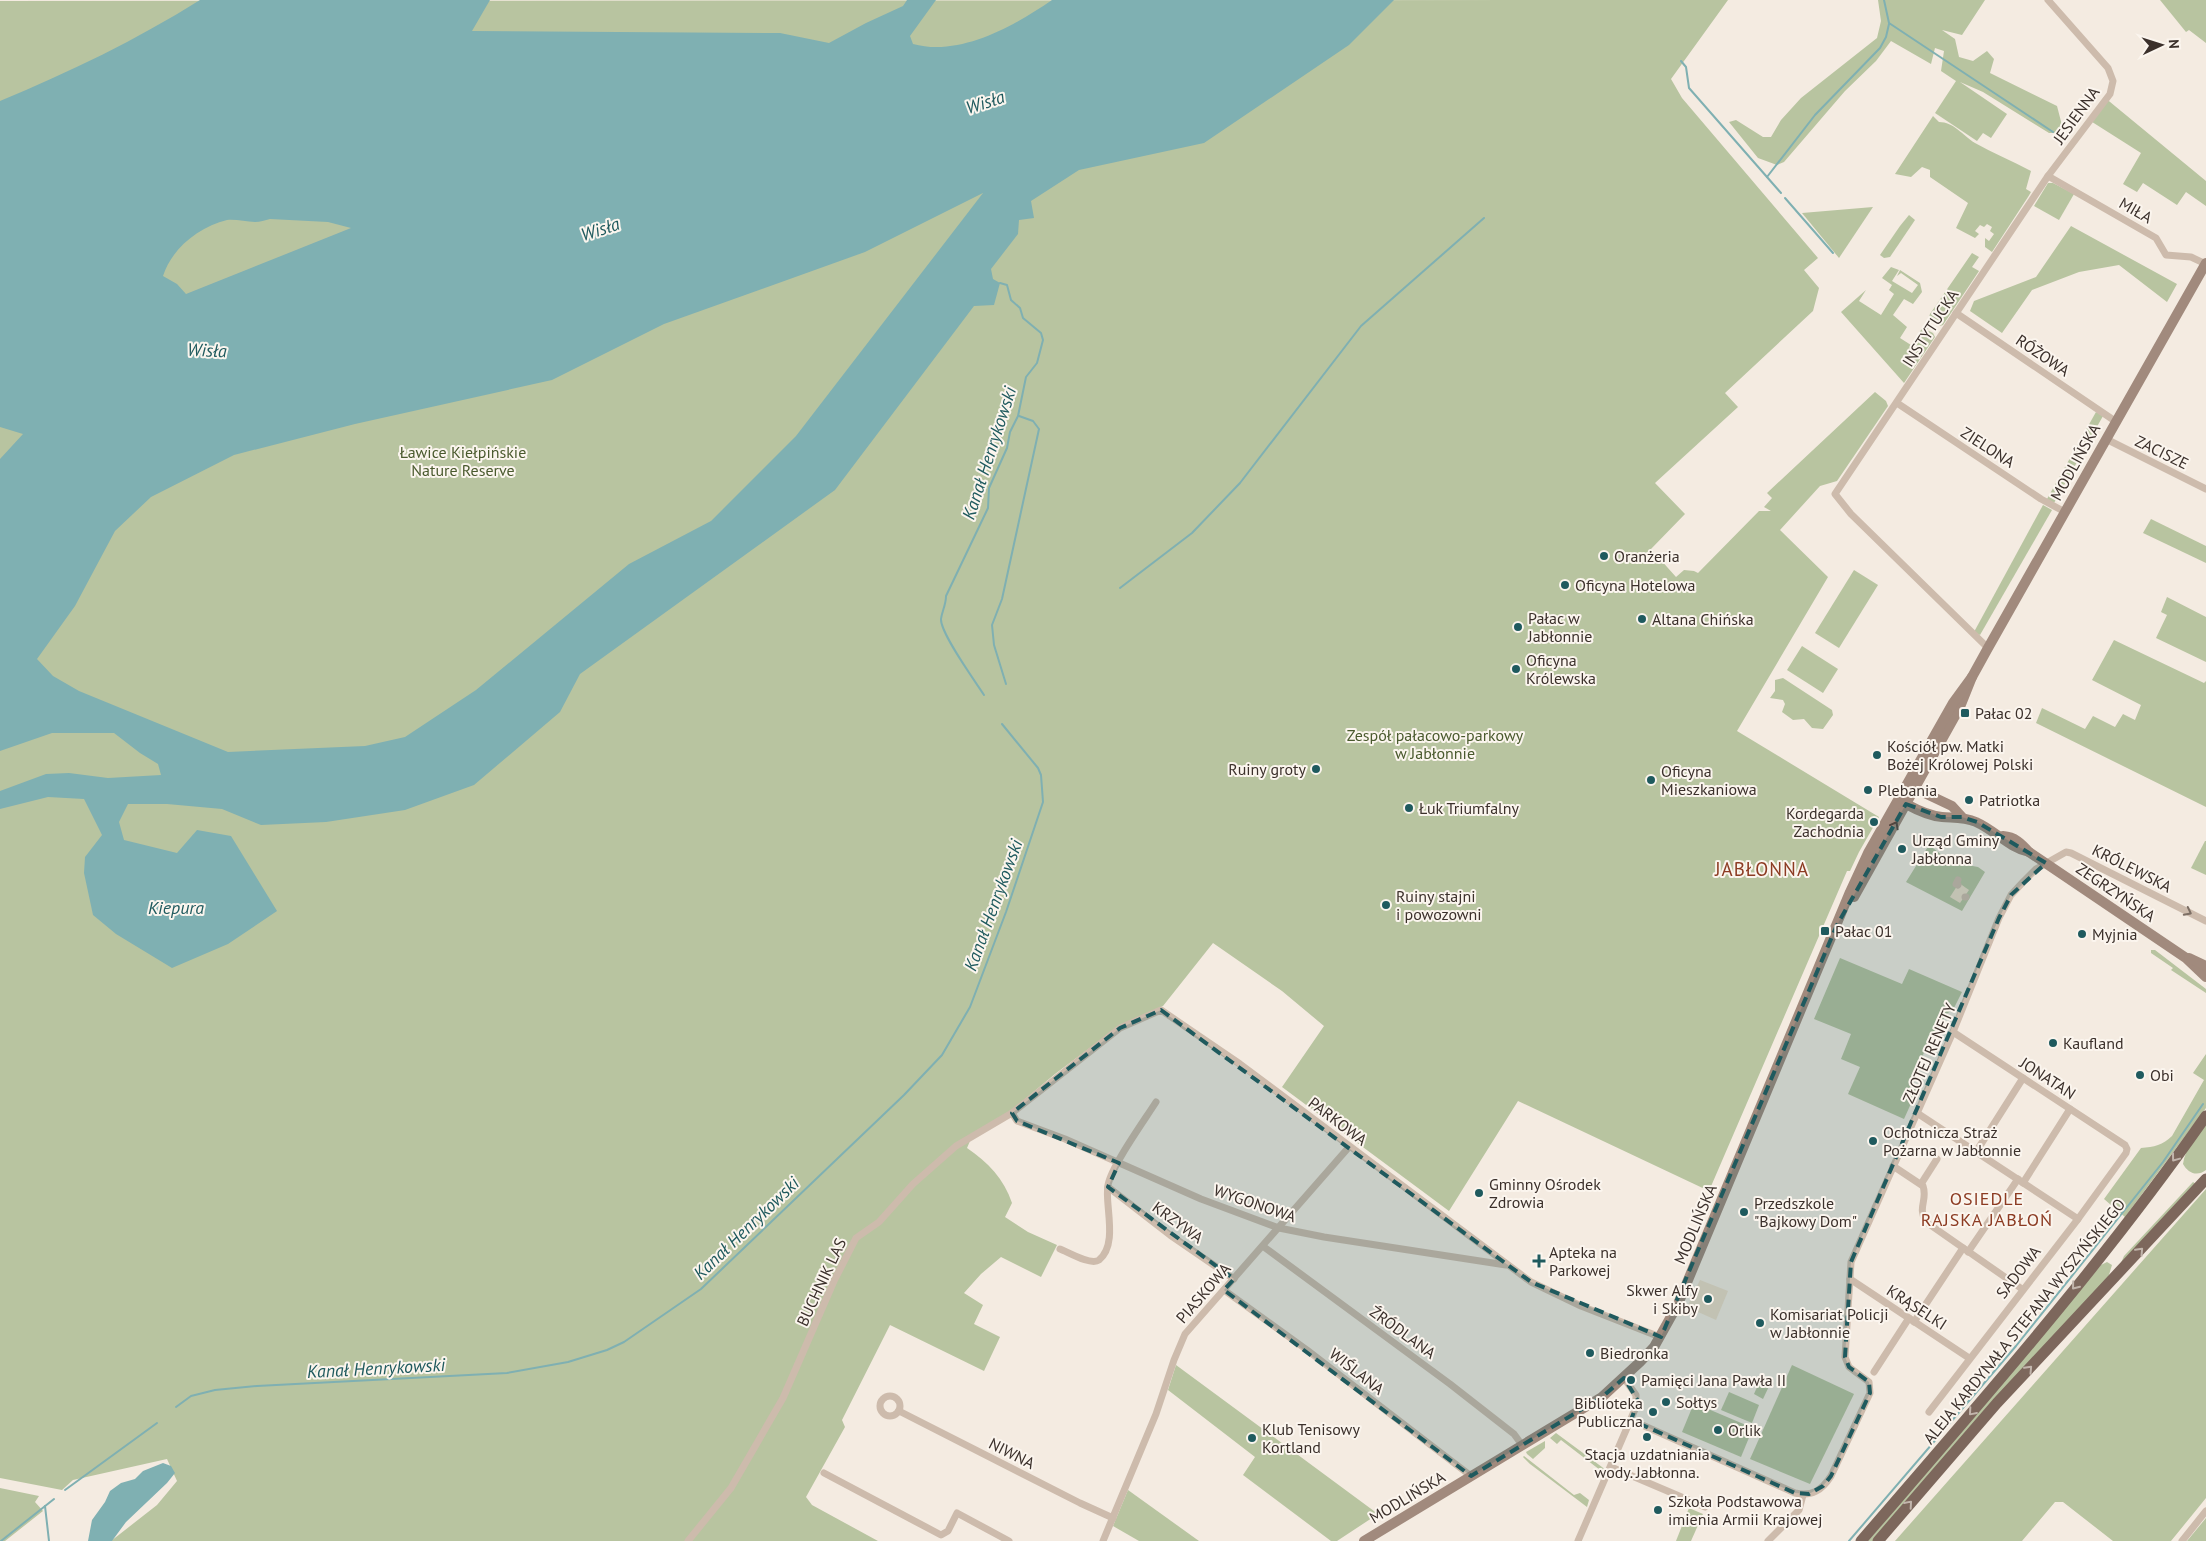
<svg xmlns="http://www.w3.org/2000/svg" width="2206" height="1541" viewBox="0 0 2206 1541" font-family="'PT Sans',sans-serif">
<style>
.green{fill:#b8c4a0}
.plaza{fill:#ecdcc8}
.water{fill:#7fb0b2;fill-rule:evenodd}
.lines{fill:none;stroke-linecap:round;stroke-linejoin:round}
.stream{stroke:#7fb0b2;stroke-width:2}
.street{stroke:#cdbbac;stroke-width:7}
.secondary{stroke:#a18a7d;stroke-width:10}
.primary{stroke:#7d675c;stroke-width:11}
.oneway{stroke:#544640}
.oneway2{stroke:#7d6f65}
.oneway3{stroke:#c2b5ac}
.marked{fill:#1f5a5e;fill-opacity:0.2;stroke:#1f5a5e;stroke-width:4;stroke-dasharray:10 6;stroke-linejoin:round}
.poi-dot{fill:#1f5a5e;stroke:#fbf5ee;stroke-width:2}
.labels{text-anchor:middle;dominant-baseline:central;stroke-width:4;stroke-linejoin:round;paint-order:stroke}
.street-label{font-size:16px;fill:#3b302b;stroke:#fbf5ee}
.park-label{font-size:16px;fill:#4a5a2e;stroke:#fbf5ee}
.poi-label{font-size:16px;fill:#3b302b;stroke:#fbf5ee;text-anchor:start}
.water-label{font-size:18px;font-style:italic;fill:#1f5a5e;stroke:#fbf5ee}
.neighbourhood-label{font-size:18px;letter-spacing:1px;fill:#8c3b22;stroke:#fbf5ee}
.quarter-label{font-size:19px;letter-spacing:1px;fill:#8c3b22;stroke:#fbf5ee}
</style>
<rect width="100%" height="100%" fill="#f4ebe1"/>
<!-- green -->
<g class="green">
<path d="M1728 0 1671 79 1682 98 1818 258 1804 270 1819 288 1813 311 1725 393 1738 407 1655 483 1685 514 1651 549 1676 577 1684 570 1694 571 1698 573 1759 511H1771L1764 507 1772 498 1767 493 1875 392 1886 401 1888 406 1837 481 1820 486 1780 530 1828 577 1737 731 1879 817 1859 852 1850 871H1847L1709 1191 1518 1101 1449 1211 1282 1087 1324 1026 1282 991 1213 943 1163 1006 1119 1026 1055 1074 1007 1114 973 1134 967 1148C988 1162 1004 1179 1012 1203L1005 1217 1028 1232 1057 1245 1041 1277 1001 1257 981 1274 964 1293 983 1305 974 1324 1000 1337 984 1371 890 1325 842 1420 845 1427 806 1497 812 1505 878 1541H111L157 1505 177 1481 167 1459 73 1480 62 1490 0 1478V1Z"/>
<polygon points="1878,0 1985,0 1962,35 1942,30 1955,39 1959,57 1973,61 1987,51 1994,59 1990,73 2057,106 2064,133 2049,133 1983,92 1960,82 2007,114 1991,138 1983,133 1977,141 1935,113 1956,81 1941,71 1944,51 1935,48 1931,64 1891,41 1876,61 1845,91 1784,162 1777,165 1758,158 1729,122 1736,120 1763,137 1771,137 1781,120 1801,98 1877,38 1881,21"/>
<polygon points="2160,0 2206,0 2206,43 2189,30 2186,32"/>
<polygon points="2104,97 2206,181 2206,206 2186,192 2177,205 2143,183 2137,192 2123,184 2141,153 2089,120"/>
<path d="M1933 116 1939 122C1954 122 1962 135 1975 143 1993 153 2012 161 2031 171L2026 189 2031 192 2028 197 1992 252 1985 247V238L1989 241 1994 234 1990 231 1992 227 1987 224 1984 227 1980 225 1975 231 1979 234 1975 238 1956 228 1968 203 1930 177V170L1922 167 1911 177 1895 174Z"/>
<polygon points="2048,183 2053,183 2074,194 2059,220 2034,206"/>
<polygon points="1873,207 1839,258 1802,213"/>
<polygon points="1909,215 1915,220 1890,257 1884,258 1880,255 1900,226"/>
<polygon points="2071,226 2177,284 2167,302 2119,265 2079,272 2032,290 2002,333 1970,311 1974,301 2036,277"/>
<polygon points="1972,253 1979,257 1972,267 1979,271 1943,325 1940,326 1928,320 1930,314"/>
<polygon points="1891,267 1899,270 1892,281 1912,293 1918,285 1901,273 1897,276 1900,270 1920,283 1922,292 1913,304 1904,299 1893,315 1907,327 1900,338 1911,345 1925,324 1930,326 1927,330 1933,333 1935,337 1904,383 1841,312 1866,290 1859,301 1881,315 1894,294 1889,290 1892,285 1882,278"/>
<polygon points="2096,412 2103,416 2054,503 2047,499"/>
<polygon points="2043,505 2052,510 1980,635 1974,632"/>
<polygon points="2151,519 2206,546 2206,563 2143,533"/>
<polygon points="1854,570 1878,585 1839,648 1815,633"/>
<polygon points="2167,597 2206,617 2206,662 2156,638 2167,615 2161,612"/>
<polygon points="2114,640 2204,683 2206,681 2206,807 2036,723 2042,708 2085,729 2093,716 2115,727 2123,714 2135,720 2141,705 2092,680"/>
<polygon points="1802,646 1838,669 1823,693 1787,670"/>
<polygon points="1783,678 1832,710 1833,715 1823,729 1812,728 1804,719 1793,720 1782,712 1785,704 1783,700 1770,698 1775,691 1775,680"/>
<polygon points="2205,841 2206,841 2206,875 2191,868"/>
<polygon points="1929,845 1951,862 1978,867 1985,872 1962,911 1906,882"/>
<polygon points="2151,950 2155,950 2206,989 2206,993 2171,970 2173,968 2151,953"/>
<polygon points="1840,958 1902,984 1909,969 1962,992 1953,1010 1946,1014 1938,1031 1934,1031 1911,1081 1912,1084 1918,1088 1904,1119 1848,1094 1860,1067 1841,1059 1851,1034 1814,1019"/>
<path d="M2206 1054V1108L2125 1217 2104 1199 2141 1148C2154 1147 2163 1145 2172 1136L2204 1080 2193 1073Z"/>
<path d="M2206 1122V1170C2197 1177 2188 1173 2183 1164 2185 1148 2197 1136 2206 1122Z"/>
<polygon points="2193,1182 2196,1184 2121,1263 2124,1256"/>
<polygon points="2206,1189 2206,1498 2171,1541 2113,1541 2063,1502 2055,1502 2022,1541 1895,1541"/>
<polygon points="2107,1262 2112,1265 2108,1278 1875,1541 1868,1541 2101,1265"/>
<polygon points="1176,1365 1378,1514 1337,1541 1331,1541 1243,1475 1255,1457 1168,1390"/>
<polygon points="1792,1365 1854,1394 1810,1484 1750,1459"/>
<polygon points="1762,1376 1772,1380 1763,1399 1754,1394"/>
<polygon points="1729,1392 1759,1405 1752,1423 1721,1410"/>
<polygon points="1694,1403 1753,1428 1741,1457 1682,1432"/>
<polygon points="1556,1433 1606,1470 1604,1474 1597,1474 1600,1470 1561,1440 1557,1444 1550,1438"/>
<polygon points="1545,1441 1545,1448 1533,1459 1527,1454 1526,1452"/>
<polygon points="1524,1456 1574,1495 1580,1493 1589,1500 1587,1507 1530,1464 1523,1457"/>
<polygon points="0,1488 39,1496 35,1502 43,1511 5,1541 0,1541"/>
<polygon points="1128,1490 1199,1541 1139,1541 1113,1526"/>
<polygon points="1689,1508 1703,1514 1691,1541 1676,1541"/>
<polygon points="2206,1518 2206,1541 2187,1541"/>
</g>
<!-- plaza -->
<g class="plaza">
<polygon points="1959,883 1969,890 1960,903 1950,897"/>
<polygon points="1700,1280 1728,1291 1716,1320 1687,1307"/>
</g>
<!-- water -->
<g class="water">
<path d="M200 0H490L472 31 780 33 829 43 866 23 903 6 907 0H936L910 36 913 44C960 57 1014 26 1052 0H1394L1349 45 1204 143 1079 170 1031 201 1034 218 1019 220 1018 234 991 269 993 279 1000 283 994 305 974 306 835 490 580 674 560 712 474 785 405 810 326 822 261 825 222 809 167 804H128L119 822 124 840 177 853 197 830 231 836 277 911 228 944 172 968 116 934 93 915 84 873 85 857 102 835 84 799 48 797 0 809V791L46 774 69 773 108 778 161 775 158 764 140 753 114 733H52L0 751V459L23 434 0 427V101C70 72 136 40 200 0ZM983 193 796 436 711 521 629 564 476 690 405 737 365 746 228 752 79 691 53 676 37 659 75 606 115 531 151 497 234 455 355 424 552 380 664 324 865 252ZM270 219 328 222 351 228 186 294 177 284 163 276C172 248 199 227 227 220 236 219 246 222 255 222 260 222 265 220 270 219Z"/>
<polygon points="163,1463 171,1466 175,1473 167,1483 126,1522 112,1541 88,1541 92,1520 105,1502 110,1491 121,1483 135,1479 143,1471"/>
</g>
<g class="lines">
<!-- stream -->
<g class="stream">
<polyline points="1884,0 1889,23 2053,132"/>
<polyline points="1681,61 1686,67 1689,88 1781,193"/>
<polyline points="1767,177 1815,115 1880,48 1886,37 1889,24"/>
<polyline points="1785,198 1833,253"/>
<polyline points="1120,588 1192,533 1240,483 1361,326 1484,218"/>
<polyline points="1006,684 994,645 992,625 1002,599 1039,429 1033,421 1019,416"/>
<path d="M984 695C975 681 940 633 941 619 942 611 946 605 946 596L988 508 989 488 1007 448 1010 432 1018 416 1026 377 1037 363 1043 340 1041 333 1023 318 1020 308 1011 300 1007 285 1000 283"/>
<polyline points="176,1407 191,1396 215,1390 257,1386 507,1373 568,1362 607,1350 624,1342 701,1289 904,1095 942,1055 970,1007 1006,912 1043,802 1041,775 1038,768 1002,724"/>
<polyline points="65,1490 157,1423"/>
<polyline points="45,1506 49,1541"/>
<polyline points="1,1541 54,1499"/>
<polyline points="1849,1541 2016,1346 2163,1162 2203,1104"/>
</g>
<!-- street -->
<g class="street">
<polyline points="2048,176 2156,238 2166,255 2191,257 2206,264"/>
<polyline points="1956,313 2115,421"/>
<polyline points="1897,403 2041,499 2065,512"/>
<polyline points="2106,439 2206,489"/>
<polyline points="1988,648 1851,514 1835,494 2048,176 2110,94 2113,81 2108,68 2048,0"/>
<polyline points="1958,885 1956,884 1958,880"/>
<polyline points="1965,897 1966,897"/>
<polyline points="1012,1113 1017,1121 1065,1139 1201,1199 1279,1228 1324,1237 1506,1265"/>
<polyline points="1917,1113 2078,1219"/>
<polyline points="1976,1152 2023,1078"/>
<path d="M1893 1166 1923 1186C1928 1200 1917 1207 1926 1222L2022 1289"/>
<polyline points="2023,1183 2070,1109"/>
<polyline points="1921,1184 1937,1159"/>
<polyline points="1108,1187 1170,1235 1234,1279"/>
<polyline points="1264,1247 1450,1384 1514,1434 1522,1445"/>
<path d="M1060 1249C1068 1252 1091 1266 1099 1260 1119 1244 1104 1203 1108 1185 1112 1165 1144 1121 1156 1102"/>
<polyline points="1968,1252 2018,1179"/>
<polyline points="1850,1279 1969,1358"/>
<polyline points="1224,1290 1307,1350 1471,1476"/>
<polyline points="1914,1322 1963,1248"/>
<polyline points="1874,1372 1909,1318"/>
<circle cx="890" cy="1406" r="10"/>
<polyline points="899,1411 1080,1503 1113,1518"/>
<polyline points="1929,1412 2078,1219 2126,1153 2127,1149 2125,1145 1953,1032"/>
<path d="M1631 1420 1795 1493C1812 1497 1822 1490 1831 1476L1870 1393 1869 1382 1849 1367 1845 1357 1851 1262 1953 1032 1999 918 2011 895 2024 881 2036 869 2066 852 2071 853 2206 921"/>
<polyline points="1611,1467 1705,1507"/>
<polyline points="824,1473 941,1535 948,1531 957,1513 1009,1541"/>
<polyline points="688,1541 731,1488 783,1398 834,1281 856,1238 879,1222 913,1184 956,1146 1012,1113 1120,1028 1161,1010 1240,1064 1531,1282 1581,1306 1660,1337"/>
<polyline points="1103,1541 1156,1414 1174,1360 1185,1334 1349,1147"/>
<polyline points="1578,1541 1636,1407 1636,1395 1624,1378"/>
<polyline points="1768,1541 1799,1510 1803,1495"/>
<polyline points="2182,1541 2206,1511"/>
</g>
<!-- secondary -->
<g class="secondary">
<polyline points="1909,789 1914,788 1952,806 1962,817"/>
<path d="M1906 804C1917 810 1930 816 1942 817 1955 818 1964 817 1976 822 1996 831 2008 847 2029 852"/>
<path d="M2003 836C2015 837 2021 843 2029 852L2186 958 2206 977"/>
<polyline points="1854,897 1960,707 1972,677 1988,648 2206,263"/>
<polyline points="2189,958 2206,966"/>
<polyline points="1364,1541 1602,1397 1640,1362 1654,1347 1678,1304 1850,892 1868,853 1915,770 1953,703 1972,677"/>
</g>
<!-- primary -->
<g class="primary">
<path d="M1861 1541C1980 1403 2102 1265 2206 1116"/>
<polyline points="1878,1541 1997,1403 2206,1179"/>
</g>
</g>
<!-- one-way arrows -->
<defs><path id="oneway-chevron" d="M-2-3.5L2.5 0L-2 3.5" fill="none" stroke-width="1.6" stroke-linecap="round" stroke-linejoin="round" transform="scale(1.25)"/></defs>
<use class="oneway" href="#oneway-chevron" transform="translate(1895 825) rotate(-61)"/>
<use class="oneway2" href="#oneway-chevron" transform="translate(2188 912) rotate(27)"/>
<g class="oneway3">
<use href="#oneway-chevron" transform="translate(2175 1158) rotate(127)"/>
<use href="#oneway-chevron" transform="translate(2140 1251) rotate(-47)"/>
<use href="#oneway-chevron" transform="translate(2075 1286) rotate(129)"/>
<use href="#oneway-chevron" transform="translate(2029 1369) rotate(-47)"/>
<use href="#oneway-chevron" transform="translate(1972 1412) rotate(131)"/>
<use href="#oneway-chevron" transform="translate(1909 1504) rotate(-49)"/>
</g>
<!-- marked area -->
<path class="marked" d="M1906 804 1941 817H1962L1977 822 2046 863 2011 895 1999 918 1851 1262 1845 1357 1849 1367 1869 1382 1870 1393 1831 1476 1823 1486 1809 1494 1795 1493 1631 1420 1638 1401 1624 1378 1602 1397 1471 1476 1224 1290 1234 1279 1108 1187 1119 1163 1017 1121 1012 1113 1120 1028 1161 1010 1531 1282 1661 1337 1837 925Z"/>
<!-- markers -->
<g class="poi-dot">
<circle cx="1604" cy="556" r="5"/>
<circle cx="1565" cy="585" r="5"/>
<circle cx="1642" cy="619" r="5"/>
<circle cx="1518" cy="627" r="5"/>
<circle cx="1516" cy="669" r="5"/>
<rect x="1960" y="708" width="10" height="10" rx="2.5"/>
<circle cx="1877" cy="755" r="5"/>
<circle cx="1316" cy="769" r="5"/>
<circle cx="1651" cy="780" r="5"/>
<circle cx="1868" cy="790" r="5"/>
<circle cx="1969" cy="800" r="5"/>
<circle cx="1409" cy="808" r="5"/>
<circle cx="1874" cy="822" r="5"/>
<circle cx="1902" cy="849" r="5"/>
<circle cx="1386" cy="905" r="5"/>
<rect x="1820" y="926" width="10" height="10" rx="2.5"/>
<circle cx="2082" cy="934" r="5"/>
<circle cx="2053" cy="1043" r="5"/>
<circle cx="2140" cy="1075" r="5"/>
<circle cx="1873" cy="1141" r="5"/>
<circle cx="1479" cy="1193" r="5"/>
<circle cx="1744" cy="1212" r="5"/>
<path d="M1536.5 1253.5h5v5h5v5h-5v5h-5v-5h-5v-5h5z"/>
<circle cx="1708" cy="1299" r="5"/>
<circle cx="1760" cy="1323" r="5"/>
<circle cx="1590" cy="1353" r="5"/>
<circle cx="1631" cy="1380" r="5"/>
<circle cx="1666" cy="1402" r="5"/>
<circle cx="1653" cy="1412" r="5"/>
<circle cx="1718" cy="1430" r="5"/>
<circle cx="1647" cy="1437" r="5"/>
<circle cx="1252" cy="1438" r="5"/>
<circle cx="1658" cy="1510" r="5"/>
</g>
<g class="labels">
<!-- street labels -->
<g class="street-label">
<text transform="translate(2076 115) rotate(-54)">JESIENNA</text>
<text transform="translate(2136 210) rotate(30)">MIŁA</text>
<text transform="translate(1930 328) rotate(-57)">INSTYTUCKA</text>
<text transform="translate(2043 355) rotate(34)">RÓŻOWA</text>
<text transform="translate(1988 447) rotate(33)">ZIELONA</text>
<text transform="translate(2162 452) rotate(26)">ZACISZE</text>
<text transform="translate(2075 462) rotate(-61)">MODLIŃSKA</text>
<text transform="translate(2132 868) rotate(27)">KRÓLEWSKA</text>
<text transform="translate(2116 892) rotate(34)">ZEGRZYŃSKA</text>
<text transform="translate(1929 1053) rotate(-66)">ZŁOTEJ RENETY</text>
<text transform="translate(2048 1078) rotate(33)">JONATAN</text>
<text transform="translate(1338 1121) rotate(37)">PARKOWA</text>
<text transform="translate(1255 1203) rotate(19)">WYGONOWA</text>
<text transform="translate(1178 1222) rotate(36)">KRZYWA</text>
<text transform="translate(1695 1224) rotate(-67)">MODLIŃSKA</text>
<text transform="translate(2018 1272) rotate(-52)">SADOWA</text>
<text transform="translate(821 1282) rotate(-65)">BUCHNIK LAS</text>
<text transform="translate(1203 1293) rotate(-49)">PIASKOWA</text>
<text transform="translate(1917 1307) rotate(33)">KRĄSELKI</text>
<text transform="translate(2024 1321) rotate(-51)">ALEJA KARDYNAŁA STEFANA WYSZYŃSKIEGO</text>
<text transform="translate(1403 1332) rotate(36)">ŹRÓDLANA</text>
<text transform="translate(1357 1371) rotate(38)">WIŚLANA</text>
<text transform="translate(1012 1453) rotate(27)">NIWNA</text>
<text transform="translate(1407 1497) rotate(-31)">MODLIŃSKA</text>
</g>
<!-- park labels -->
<g class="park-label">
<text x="463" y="452">Ławice Kiełpińskie<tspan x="463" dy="18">Nature Reserve</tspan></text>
<text x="1435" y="735">Zespół pałacowo-parkowy<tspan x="1435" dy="18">w Jabłonnie</tspan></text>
</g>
<!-- poi labels -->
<g class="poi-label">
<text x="1614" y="556">Oranżeria</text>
<text x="1575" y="585">Oficyna Hotelowa</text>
<text x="1528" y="618">Pałac w<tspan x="1528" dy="18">Jabłonnie</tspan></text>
<text x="1652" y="619">Altana Chińska</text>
<text x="1526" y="660">Oficyna<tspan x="1526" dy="18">Królewska</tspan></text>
<text x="1975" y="713">Pałac 02</text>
<text x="1887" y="746">Kościół pw. Matki<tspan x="1887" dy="18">Bożej Królowej Polski</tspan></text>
<text x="1306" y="769" text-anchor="end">Ruiny groty</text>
<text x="1661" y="771">Oficyna<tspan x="1661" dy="18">Mieszkaniowa</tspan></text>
<text x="1878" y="790">Plebania</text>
<text x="1979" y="800">Patriotka</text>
<text x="1419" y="808">Łuk Triumfalny</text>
<text x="1864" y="813" text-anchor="end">Kordegarda<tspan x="1864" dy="18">Zachodnia</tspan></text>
<text x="1912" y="840">Urząd Gminy<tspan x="1912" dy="18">Jabłonna</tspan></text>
<text x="1396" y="896">Ruiny stajni<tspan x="1396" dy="18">i powozowni</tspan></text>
<text x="1835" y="931">Pałac 01</text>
<text x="2092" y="934">Myjnia</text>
<text x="2063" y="1043">Kaufland</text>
<text x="2150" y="1075">Obi</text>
<text x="1883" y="1132">Ochotnicza Straż<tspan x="1883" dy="18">Pożarna w Jabłonnie</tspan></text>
<text x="1489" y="1184">Gminny Ośrodek<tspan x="1489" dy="18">Zdrowia</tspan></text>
<text x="1754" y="1203">Przedszkole<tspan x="1754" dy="18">"Bajkowy Dom"</tspan></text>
<text x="1549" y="1252">Apteka na<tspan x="1549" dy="18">Parkowej</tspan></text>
<text x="1698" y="1290" text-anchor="end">Skwer Alfy<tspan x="1698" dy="18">i Skiby</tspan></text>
<text x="1770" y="1314">Komisariat Policji<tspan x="1770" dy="18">w Jabłonnie</tspan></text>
<text x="1600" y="1353">Biedronka</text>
<text x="1641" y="1380">Pamięci Jana Pawła II</text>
<text x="1676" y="1402">Sołtys</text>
<text x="1643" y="1403" text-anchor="end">Biblioteka<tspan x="1643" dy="18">Publiczna</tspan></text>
<text x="1262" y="1429">Klub Tenisowy<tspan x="1262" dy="18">Kortland</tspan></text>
<text x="1728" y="1430">Orlik</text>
<text x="1647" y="1454" text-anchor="middle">Stacja uzdatniania<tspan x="1647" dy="18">wody. Jabłonna.</tspan></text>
<text x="1668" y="1501">Szkoła Podstawowa<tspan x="1668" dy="18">imienia Armii Krajowej</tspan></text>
</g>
<!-- water labels -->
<g class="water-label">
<text transform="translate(985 102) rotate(-18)">Wisła</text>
<text transform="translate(600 229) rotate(-18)">Wisła</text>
<text transform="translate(207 350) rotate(2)">Wisła</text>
<text transform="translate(989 453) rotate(-72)">Kanał Henrykowski</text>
<text transform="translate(993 905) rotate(-70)">Kanał Henrykowski</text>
<text x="176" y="907">Kiepura</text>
<text transform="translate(746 1228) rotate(-44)">Kanał Henrykowski</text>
<text transform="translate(376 1368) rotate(-3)">Kanał Henrykowski</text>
</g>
<!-- neighbourhood labels -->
<g class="neighbourhood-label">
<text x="1987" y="1198">OSIEDLE<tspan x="1987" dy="21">RAJSKA JABŁOŃ</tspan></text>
</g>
<!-- quarter labels -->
<g class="quarter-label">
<text x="1762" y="869">JABŁONNA</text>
</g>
</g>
<!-- north arrow -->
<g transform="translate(2161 45) rotate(86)" stroke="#fbf5ee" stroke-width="4" paint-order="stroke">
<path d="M0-4L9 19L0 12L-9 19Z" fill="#3b302b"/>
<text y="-8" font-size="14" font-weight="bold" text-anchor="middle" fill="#3b302b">N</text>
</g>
</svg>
